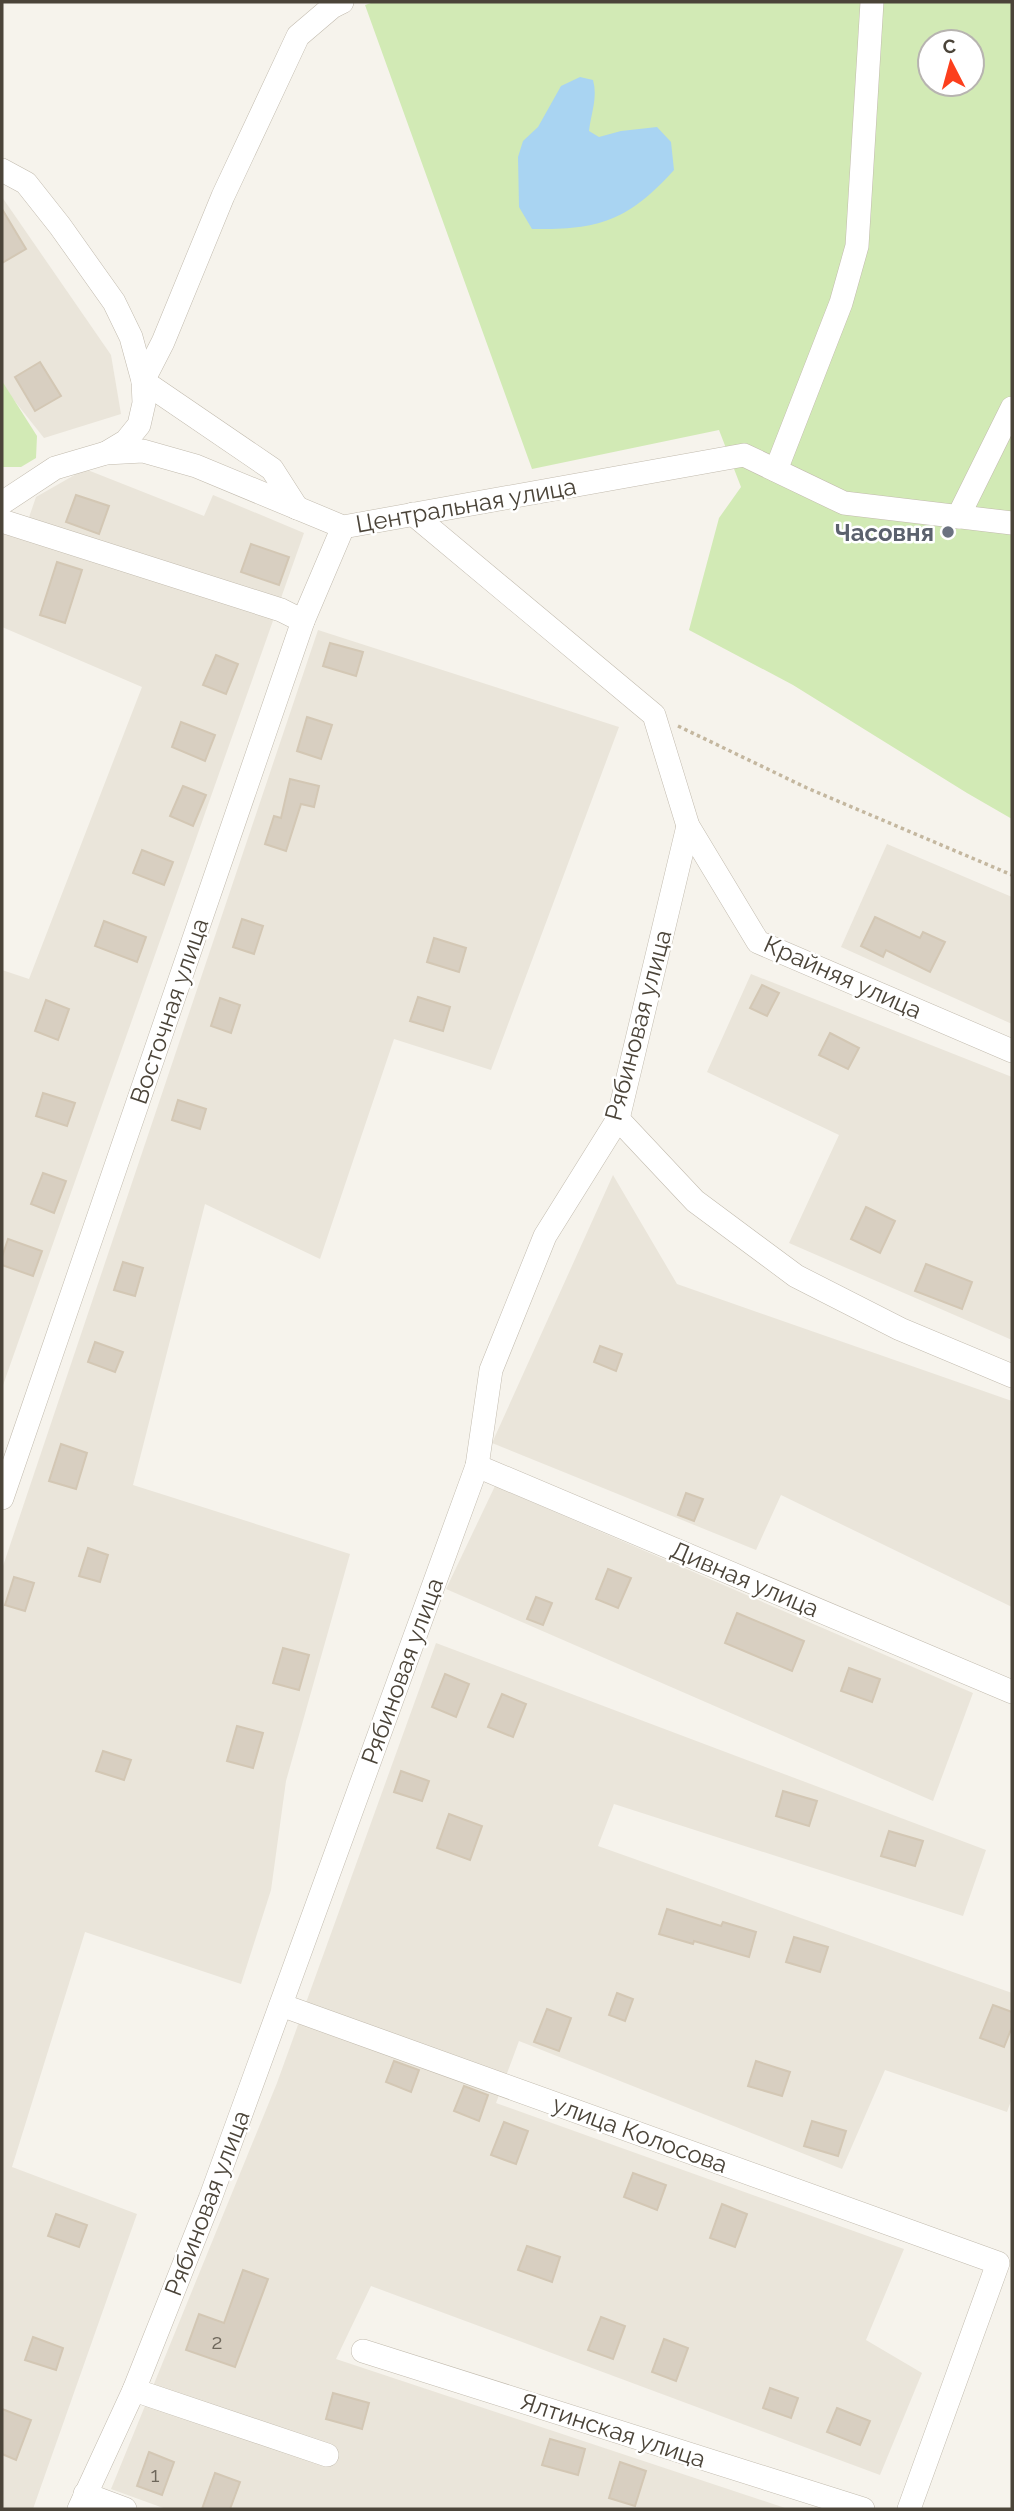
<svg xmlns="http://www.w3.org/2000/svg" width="1014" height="2511" viewBox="0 0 1014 2511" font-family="Raleway,sans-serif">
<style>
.residential{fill:#eae5da}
.green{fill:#d2eab5;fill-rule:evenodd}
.water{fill:#a9d4f2}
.building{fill:#d8cfc1;stroke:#d3c7b4;stroke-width:2}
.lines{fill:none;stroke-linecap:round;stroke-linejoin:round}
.minor-casing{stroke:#c2bbae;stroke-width:24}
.path{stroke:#c4b79f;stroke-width:3.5;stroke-dasharray:3.5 3.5;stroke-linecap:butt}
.minor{stroke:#fff;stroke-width:23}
.worship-dot{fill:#6b7280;stroke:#fff;stroke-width:2.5}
.labels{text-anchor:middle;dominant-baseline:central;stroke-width:5;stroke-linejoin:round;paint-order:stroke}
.number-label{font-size:21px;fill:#6e675b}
.street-label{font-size:24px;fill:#4b4439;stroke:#fff}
.worship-label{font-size:24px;font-weight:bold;fill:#5b616d;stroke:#fff;text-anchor:end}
</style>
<rect width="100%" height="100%" fill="#f6f3ec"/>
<!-- residential -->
<g class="residential">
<polygon points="2,197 111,355 121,414 44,438 2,385"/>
<polygon points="85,469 204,516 213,495 304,533 2,1388 2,970 29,979 142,687 2,627 2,532 26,526 36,497"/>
<polygon points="318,630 619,727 491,1070 394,1039 320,1259 205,1204 133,1485 350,1554 286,1781 271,1890 241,1984 85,1932 12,2167 137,2214 33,2509 2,2509 2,1569"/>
<polygon points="887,844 1012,897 1012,1024 841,947"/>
<polygon points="751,974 1012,1077 1012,1340 789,1243 839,1135 707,1072"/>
<polygon points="613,1175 677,1284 1012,1401 1012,1607 781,1495 756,1550 492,1443"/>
<polygon points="495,1486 973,1693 933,1801 446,1589"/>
<polygon points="436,1643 986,1850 963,1916 614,1804 598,1846 1012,1993 1012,2098 1007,2112 885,2070 842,2169 519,2041 496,2103 904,2249 866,2340 922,2373 880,2475 371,2286 336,2359 788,2509 166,2509 111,2489 277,2083"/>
</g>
<!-- green -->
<g class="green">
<path d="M374 2H1012V819L967 793 793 685 689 630 719 518 741 487 719 430 532 469 365 5ZM930 42H972V84H930Z"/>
<polygon points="2,381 37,436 36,458 21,467 2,467"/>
</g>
<!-- water -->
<path class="water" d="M580 77 593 80C598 98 591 113 589 131L599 137 621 131 657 127 671 142 674 170C628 221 599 230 532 229L519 207 518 157 523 141 538 127 561 86Z"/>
<!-- building -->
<g class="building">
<polygon points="2,209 26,249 2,263"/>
<polygon points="40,362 61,396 35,411 15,377"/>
<polygon points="76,495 109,506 99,534 66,522"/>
<polygon points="251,544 289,557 279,585 241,572"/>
<polygon points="57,562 82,570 65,623 40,615"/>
<polygon points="330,643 363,652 356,676 323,666"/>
<polygon points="216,655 238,664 226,694 203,685"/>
<polygon points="307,717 332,725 321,759 297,751"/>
<polygon points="181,722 215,735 205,761 172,747"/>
<polygon points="290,779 319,786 314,807 301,804 286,851 265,844 274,816 281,818"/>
<polygon points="183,786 206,795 193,826 170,816"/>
<polygon points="142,850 173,862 164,885 133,873"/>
<polygon points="875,917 920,938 923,932 945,942 930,972 886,950 883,957 861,946"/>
<polygon points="242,919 263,926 254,954 233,947"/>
<polygon points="104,921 146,937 137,962 95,946"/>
<polygon points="434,938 466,948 459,972 427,962"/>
<polygon points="762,985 779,993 767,1016 750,1008"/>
<polygon points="418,997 450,1007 443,1031 410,1021"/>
<polygon points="220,998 240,1005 231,1033 211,1026"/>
<polygon points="46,1000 69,1009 58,1040 35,1031"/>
<polygon points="830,1033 859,1048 848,1069 819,1055"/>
<polygon points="43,1093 75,1103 67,1126 36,1116"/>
<polygon points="178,1100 206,1109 200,1129 172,1120"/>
<polygon points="43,1173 66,1181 54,1213 31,1204"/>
<polygon points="866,1207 895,1221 880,1253 851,1239"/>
<polygon points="8,1239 42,1251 33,1276 2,1265 2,1257"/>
<polygon points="123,1262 143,1268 135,1296 114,1290"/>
<polygon points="926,1264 972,1282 962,1309 915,1291"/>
<polygon points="95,1342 123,1352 115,1372 88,1362"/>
<polygon points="600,1346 622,1354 616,1371 594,1362"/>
<polygon points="61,1444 87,1453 76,1489 49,1481"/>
<polygon points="686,1493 703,1499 694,1521 678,1515"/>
<polygon points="88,1548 108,1555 100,1582 79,1576"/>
<polygon points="608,1569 631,1578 618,1608 596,1599"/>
<polygon points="14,1577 34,1583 25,1611 5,1605"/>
<polygon points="536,1597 552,1603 543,1625 527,1619"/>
<polygon points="737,1613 804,1641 792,1671 725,1643"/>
<polygon points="283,1648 309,1655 299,1690 273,1683"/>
<polygon points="849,1668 880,1679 872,1702 841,1691"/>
<polygon points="445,1674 469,1684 456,1717 432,1707"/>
<polygon points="502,1694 526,1704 513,1737 488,1727"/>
<polygon points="237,1726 263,1733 253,1768 227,1761"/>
<polygon points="103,1751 131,1760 124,1780 96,1771"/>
<polygon points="401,1771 429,1781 422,1801 394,1792"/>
<polygon points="783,1791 817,1801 809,1826 776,1816"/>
<polygon points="449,1814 482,1826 470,1860 437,1848"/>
<polygon points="889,1831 923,1841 915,1866 881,1856"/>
<polygon points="667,1909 721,1926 723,1922 756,1932 749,1957 694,1941 693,1944 659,1934"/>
<polygon points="794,1937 828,1947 820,1972 786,1962"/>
<polygon points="617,1993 633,1999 625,2021 609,2015"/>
<polygon points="993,2005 1012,2012 1012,2027 1004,2047 980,2038"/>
<polygon points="547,2009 571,2018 559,2051 534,2042"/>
<polygon points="394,2061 419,2070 411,2092 386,2082"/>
<polygon points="756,2061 790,2072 782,2096 748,2086"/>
<polygon points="464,2086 488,2095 479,2121 454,2111"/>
<polygon points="812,2121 846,2131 838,2156 804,2146"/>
<polygon points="504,2122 528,2131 516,2164 491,2155"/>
<polygon points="633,2173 666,2185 657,2210 624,2197"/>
<polygon points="722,2204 747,2214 735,2247 710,2238"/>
<polygon points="56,2214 87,2225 79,2247 48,2236"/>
<polygon points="527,2246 560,2257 552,2282 518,2270"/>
<polygon points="243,2270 268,2279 235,2367 186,2350 199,2314 224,2323"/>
<polygon points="601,2317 625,2326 613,2359 588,2350"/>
<polygon points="33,2337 63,2348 56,2370 25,2360"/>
<polygon points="664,2339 688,2348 676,2381 652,2372"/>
<polygon points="770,2388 798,2398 791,2418 763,2408"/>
<polygon points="333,2393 369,2403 362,2429 326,2419"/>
<polygon points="837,2408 870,2421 860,2445 827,2432"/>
<polygon points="2,2409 31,2420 16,2460 2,2454"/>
<polygon points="550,2439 585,2449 578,2475 542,2465"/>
<polygon points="149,2452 174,2462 162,2495 137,2486"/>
<polygon points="620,2462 646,2471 635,2506 609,2498"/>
<polygon points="215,2473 240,2482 230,2509 202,2509"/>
</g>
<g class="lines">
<!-- minor casing -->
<g class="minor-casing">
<g id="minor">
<polyline points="2,170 26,183 60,226 114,302 131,337 143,381 272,469 297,508"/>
<polyline points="106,453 126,441 139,425 144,403 143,381 163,342 223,196 298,36 332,7 342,2"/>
<polyline points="776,470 841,303 857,246 872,2"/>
<polyline points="2,503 55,468 106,453 143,451 196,466 343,527 744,455 844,503 1012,523"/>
<polyline points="413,514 654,715 688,826 758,942 1012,1051"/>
<polyline points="958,517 1012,408"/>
<polyline points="2,521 281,610 303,621"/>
<polyline points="618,1119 695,1201 796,1276 900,1329 1012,1376"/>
<polyline points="477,1466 1012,1692"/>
<polyline points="2,1498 303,621 343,527"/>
<polyline points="281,2005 998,2263 909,2509"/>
<polyline points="363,2351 863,2509"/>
<polyline points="134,2390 327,2455"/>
<polyline points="85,2494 125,2509"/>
<polyline points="79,2509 134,2390 210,2199 477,1466 491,1370 545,1236 618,1119 688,826"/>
</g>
</g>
<!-- path -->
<polyline class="path" points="678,726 807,788 1012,875"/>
<!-- minor -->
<use href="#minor" class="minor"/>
</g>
<!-- markers -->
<circle class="worship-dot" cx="948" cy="532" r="7"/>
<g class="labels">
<!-- number labels -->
<g class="number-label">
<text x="217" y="2341">2</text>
<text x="155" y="2474">1</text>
</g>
<!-- street labels -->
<g class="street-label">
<text transform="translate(466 505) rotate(-10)">Центральная улица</text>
<text transform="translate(843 977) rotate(24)">Крайняя улица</text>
<text transform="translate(169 1011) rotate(-71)">Восточная улица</text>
<text transform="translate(638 1025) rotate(-75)">Рябиновая улица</text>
<text transform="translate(745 1579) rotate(23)">Дивная улица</text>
<text transform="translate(402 1671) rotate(-70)">Рябиновая улица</text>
<text transform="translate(640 2134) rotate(20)">улица Колосова</text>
<text transform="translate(207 2203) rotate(-69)">Рябиновая улица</text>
<text transform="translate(613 2430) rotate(18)">Ялтинская улица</text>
</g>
<!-- worship labels -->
<g class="worship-label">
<text x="934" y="532">Часовня</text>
</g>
</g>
<!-- border -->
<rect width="1014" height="2511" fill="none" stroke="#4b4439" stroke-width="7"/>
<!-- north arrow -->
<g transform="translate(951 63) rotate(354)"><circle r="33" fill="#ffffff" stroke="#b7b4b0" stroke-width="2"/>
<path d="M0-5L12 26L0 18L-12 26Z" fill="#fc3f1d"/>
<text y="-10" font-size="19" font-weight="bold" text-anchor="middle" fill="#4b4439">С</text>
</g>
</svg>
